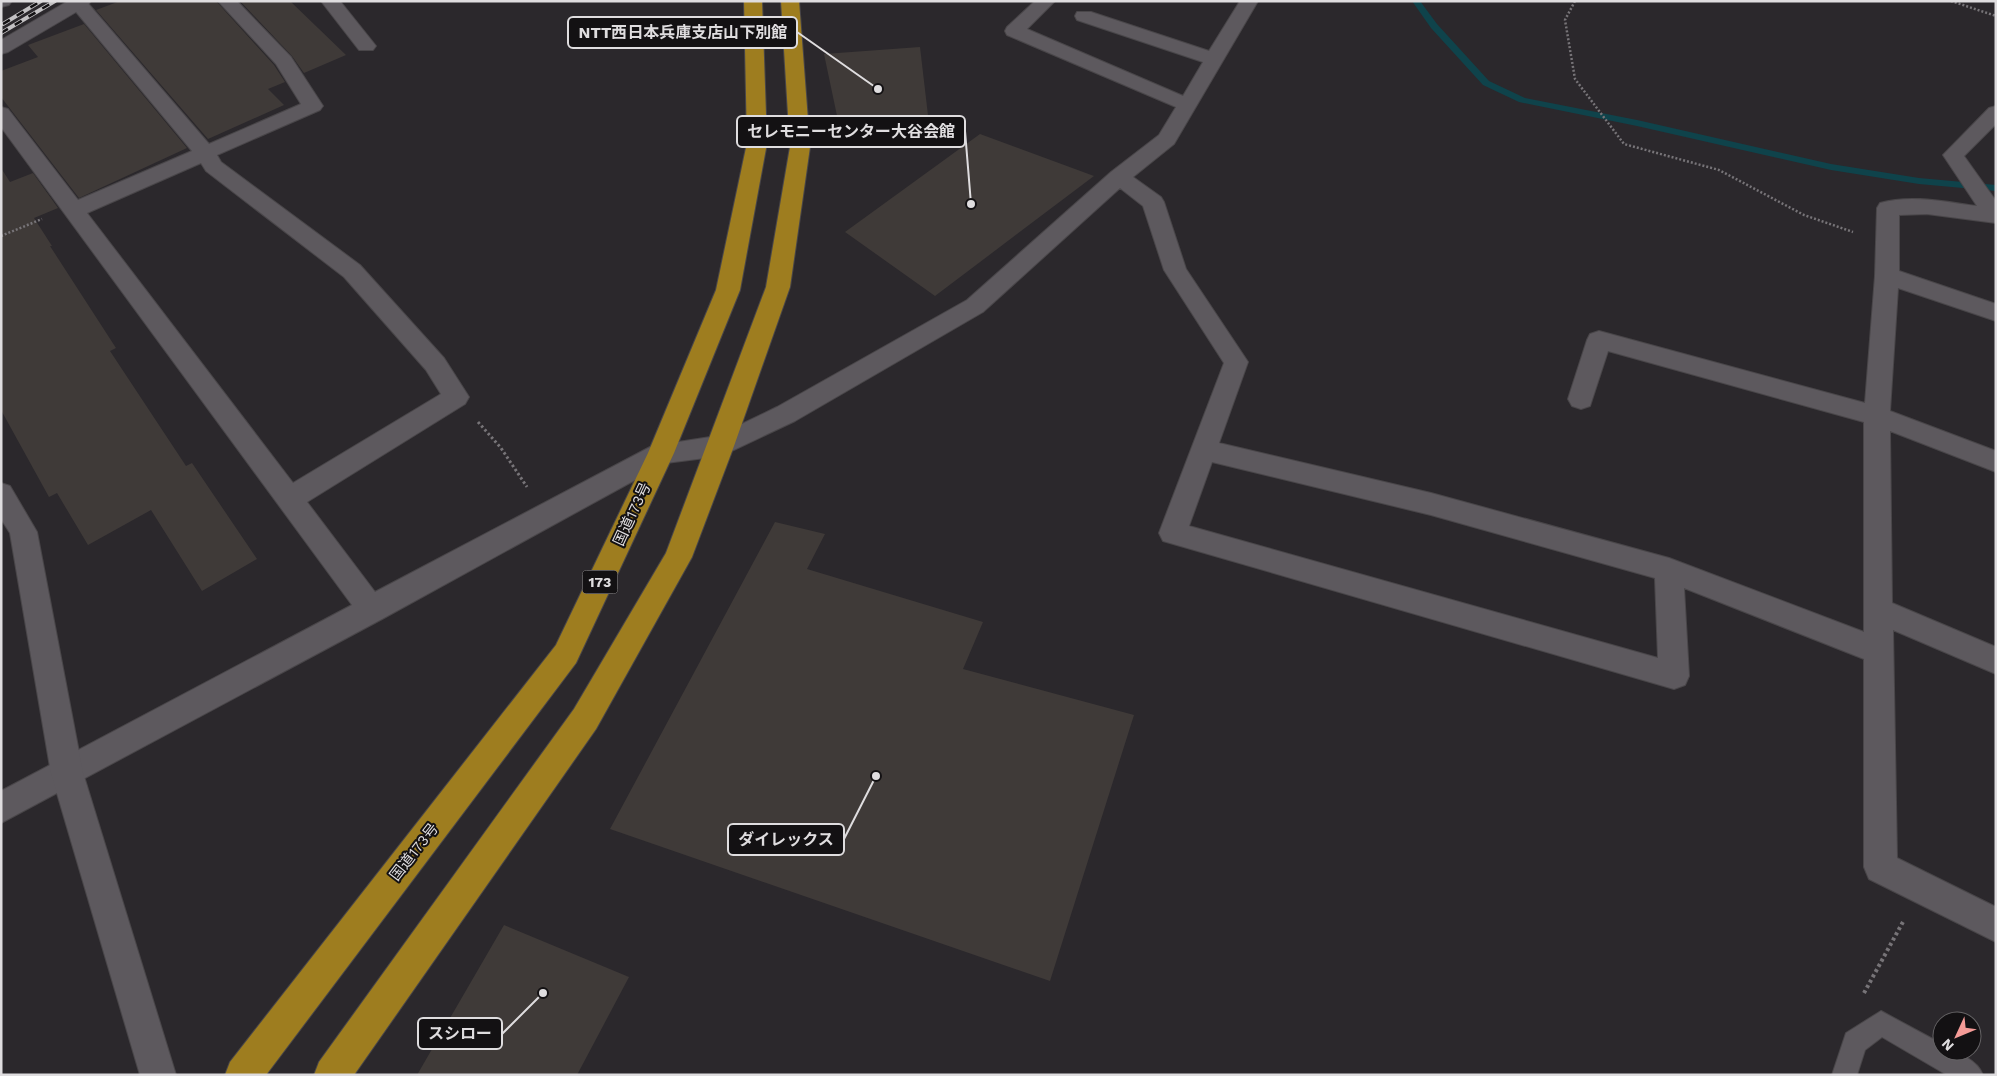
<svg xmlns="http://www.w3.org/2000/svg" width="1997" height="1076" viewBox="0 0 1997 1076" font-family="'Work Sans','Noto Sans JP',sans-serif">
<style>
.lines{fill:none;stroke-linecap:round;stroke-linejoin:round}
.stream{fill:#0f434b;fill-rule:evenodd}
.building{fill:#3f3a38}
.service-casing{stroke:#494649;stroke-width:2}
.minor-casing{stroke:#494649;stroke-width:2}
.tertiary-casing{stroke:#494649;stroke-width:2}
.trunk-casing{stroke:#494649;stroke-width:2}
.path-far2{stroke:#777478;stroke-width:2.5;stroke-dasharray:2 2;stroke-linecap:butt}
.path-far1{stroke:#777478;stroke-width:3;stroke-dasharray:2.5 2.5;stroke-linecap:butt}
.path{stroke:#777478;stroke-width:4;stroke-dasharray:3 3;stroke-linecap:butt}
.service{fill:#5d595e;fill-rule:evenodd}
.minor{fill:#5d595e;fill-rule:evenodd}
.tertiary{fill:#5d595e;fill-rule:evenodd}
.trunk{fill:#9e7d1f;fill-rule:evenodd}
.rail-casing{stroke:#c3c1c3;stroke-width:4}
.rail{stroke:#131113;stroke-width:2.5;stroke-dasharray:8;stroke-linecap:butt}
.labels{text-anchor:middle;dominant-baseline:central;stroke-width:4;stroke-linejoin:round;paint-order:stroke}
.shield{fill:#131113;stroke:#a2a0a2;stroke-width:1}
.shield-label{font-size:14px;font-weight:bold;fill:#dfdddf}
.street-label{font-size:15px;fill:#dfdddf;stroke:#131113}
.leader{fill:none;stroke:#dfdddf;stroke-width:2}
.callout-dot{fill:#dfdddf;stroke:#131113;stroke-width:2}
.callout{fill:#131113;stroke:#dfdddf;stroke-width:2}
.callout-label{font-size:16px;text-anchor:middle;font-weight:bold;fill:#dfdddf}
</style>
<rect width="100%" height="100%" fill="#2b282c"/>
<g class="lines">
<!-- stream -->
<polygon class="stream" points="1412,1 1420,1 1437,24 1489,81 1525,98 1637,120 1831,164 1919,178 1996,185 1996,191 1919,184 1831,170 1637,126 1519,102 1483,85 1431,28"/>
</g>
<!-- building -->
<g class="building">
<polygon points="120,1 216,1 274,65 285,82 268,89 284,105 208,139 96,10"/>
<polygon points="240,1 290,1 346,55 304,73 292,56"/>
<polygon points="84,24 187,148 79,198 1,97 1,71 38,57 28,45"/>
<polygon points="920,47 929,124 840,130 824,54"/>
<polygon points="980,134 1094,176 935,296 845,232"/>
<polygon points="1,168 10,182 33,173 58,208 34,218 52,246 50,246 116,348 110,351 186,466 192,463 257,559 202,591 151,510 88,545 57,493 49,497 1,410"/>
<polygon points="775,522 825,534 807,569 983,622 963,669 1134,715 1050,981 610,829"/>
<polygon points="504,925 629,977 577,1075 417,1075"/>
</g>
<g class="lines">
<!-- service casing -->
<g class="service-casing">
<path id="service" d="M1881 1011 1942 1044V1051C1958 1051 1977 1060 1983 1075H1947L1882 1037 1865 1050 1857 1075H1832L1846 1033Z"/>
</g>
<!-- minor casing -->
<g class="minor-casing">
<g id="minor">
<polygon points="1,1 12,1 9,5 1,7"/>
<path d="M70 1H86L209 144 301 104 276 64 218 1H237L291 57 323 106 320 110 217 155 221 162 360 265 444 358 469 397 465 404 307 502 375 592 652 446 717 436 777 407 967 300 1111 172 1159 135 1176 107 1007 35 1005 31 1007 27 1035 1H1055L1027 29 1183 96 1203 62 1077 20 1075 16 1077 12H1091L1209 51 1240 1H1258L1174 144 1133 177 1161 197 1164 202 1186 269 1248 362 1219 443 1431 493 1669 558 1864 632V422L1608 351 1590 406 1581 409 1572 406 1568 399 1587 340 1590 334 1599 331 1865 403 1875 276 1877 208 1880 203C1911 194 1946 202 1977 206L1943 155 1989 108 1996 106V124L1964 156 1996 201V223L1927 214 1899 215V271L1996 304V321L1898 288 1890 411 1996 451V472L1890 431 1892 603 1996 647V674L1893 630 1897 858 1996 907V942L1869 879 1864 867V659L1684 588 1689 676 1685 685 1674 689 1163 541 1159 533 1224 363 1164 270 1143 206 1120 188 983 312 795 421 721 456 666 463 382 619 1 823V791L352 605 1 127V107L8 109 78 200 192 151 72 7ZM201 163 206 171 344 277 426 370 441 394 293 483 87 213ZM1212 462 1431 515 1655 578 1658 658 1189 526Z"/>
<polygon points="321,1 340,1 376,46 373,50 359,50"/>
</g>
</g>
<!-- tertiary casing -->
<g class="tertiary-casing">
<g id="tertiary">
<polygon points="68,1 91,1 88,5 8,52 1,54 1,40"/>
<polygon points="1,483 10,486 37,532 83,773 176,1075 140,1075 51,773 10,533 1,519"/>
</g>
</g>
<!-- trunk casing -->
<g class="trunk-casing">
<g id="trunk">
<polygon points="744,1 762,1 767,143 740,290 674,453 576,663 266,1075 225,1075 230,1062 556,645 648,453 716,290 747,143"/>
<polygon points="781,1 799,1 810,147 790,287 734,446 692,557 596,729 354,1075 314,1075 319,1062 574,709 666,553 766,287 790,147"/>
</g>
</g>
<!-- path-far2 -->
<g class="path-far2">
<polyline points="1575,1 1565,20 1575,79 1624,144 1719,170 1804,215 1853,232"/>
<polyline points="1951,1 1996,16"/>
<polyline points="1,236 42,219"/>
</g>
<!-- path-far1 -->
<polyline class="path-far1" points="478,422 501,448 527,487"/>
<!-- path -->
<polyline class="path" points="1864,993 1904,920"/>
<!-- service -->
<use href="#service" class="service"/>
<!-- minor -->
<use href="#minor" class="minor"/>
<!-- tertiary -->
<use href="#tertiary" class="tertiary"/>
<!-- trunk -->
<use href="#trunk" class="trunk"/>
<!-- rail casing -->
<g class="rail-casing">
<g id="rail">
<polyline points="3,24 41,1"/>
<polyline points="1,33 55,1"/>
</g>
</g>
<!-- rail -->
<use href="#rail" class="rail"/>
</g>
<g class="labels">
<!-- shield labels -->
<rect class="shield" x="582.5" y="570.5" width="35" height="23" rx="4"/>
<g class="shield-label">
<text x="600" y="582">173</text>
</g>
<!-- street labels -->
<g class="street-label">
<text transform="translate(632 514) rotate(-65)">国道173号</text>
<text transform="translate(414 852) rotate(-52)">国道173号</text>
</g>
</g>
<!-- callouts -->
<path class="leader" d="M878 89L797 32M971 204L965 131M876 776L844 839M543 993L502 1034"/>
<g class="callout-dot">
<circle cx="878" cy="89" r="5"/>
<circle cx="971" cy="204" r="5"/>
<circle cx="876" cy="776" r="5"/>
<circle cx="543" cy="993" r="5"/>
</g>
<g class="callout">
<rect x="568" y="17" width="229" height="31" rx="5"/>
<rect x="737" y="116" width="228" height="31" rx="5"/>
<rect x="728" y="824" width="116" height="31" rx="5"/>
<rect x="418" y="1018" width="84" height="31" rx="5"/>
</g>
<g class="callout-label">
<text x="683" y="38">NTT西日本兵庫支店山下別館</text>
<text x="851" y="137">セレモニーセンター大谷会館</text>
<text x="786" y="845">ダイレックス</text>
<text x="460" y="1039">スシロー</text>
</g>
<!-- border -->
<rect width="1997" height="1076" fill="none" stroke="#dfdddf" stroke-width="5"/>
<!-- north arrow -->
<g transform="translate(1957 1036) rotate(226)"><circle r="24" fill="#131113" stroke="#656365"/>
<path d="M0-4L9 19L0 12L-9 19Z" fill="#f59b97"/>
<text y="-8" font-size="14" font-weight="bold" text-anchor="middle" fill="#dfdddf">N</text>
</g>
</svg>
